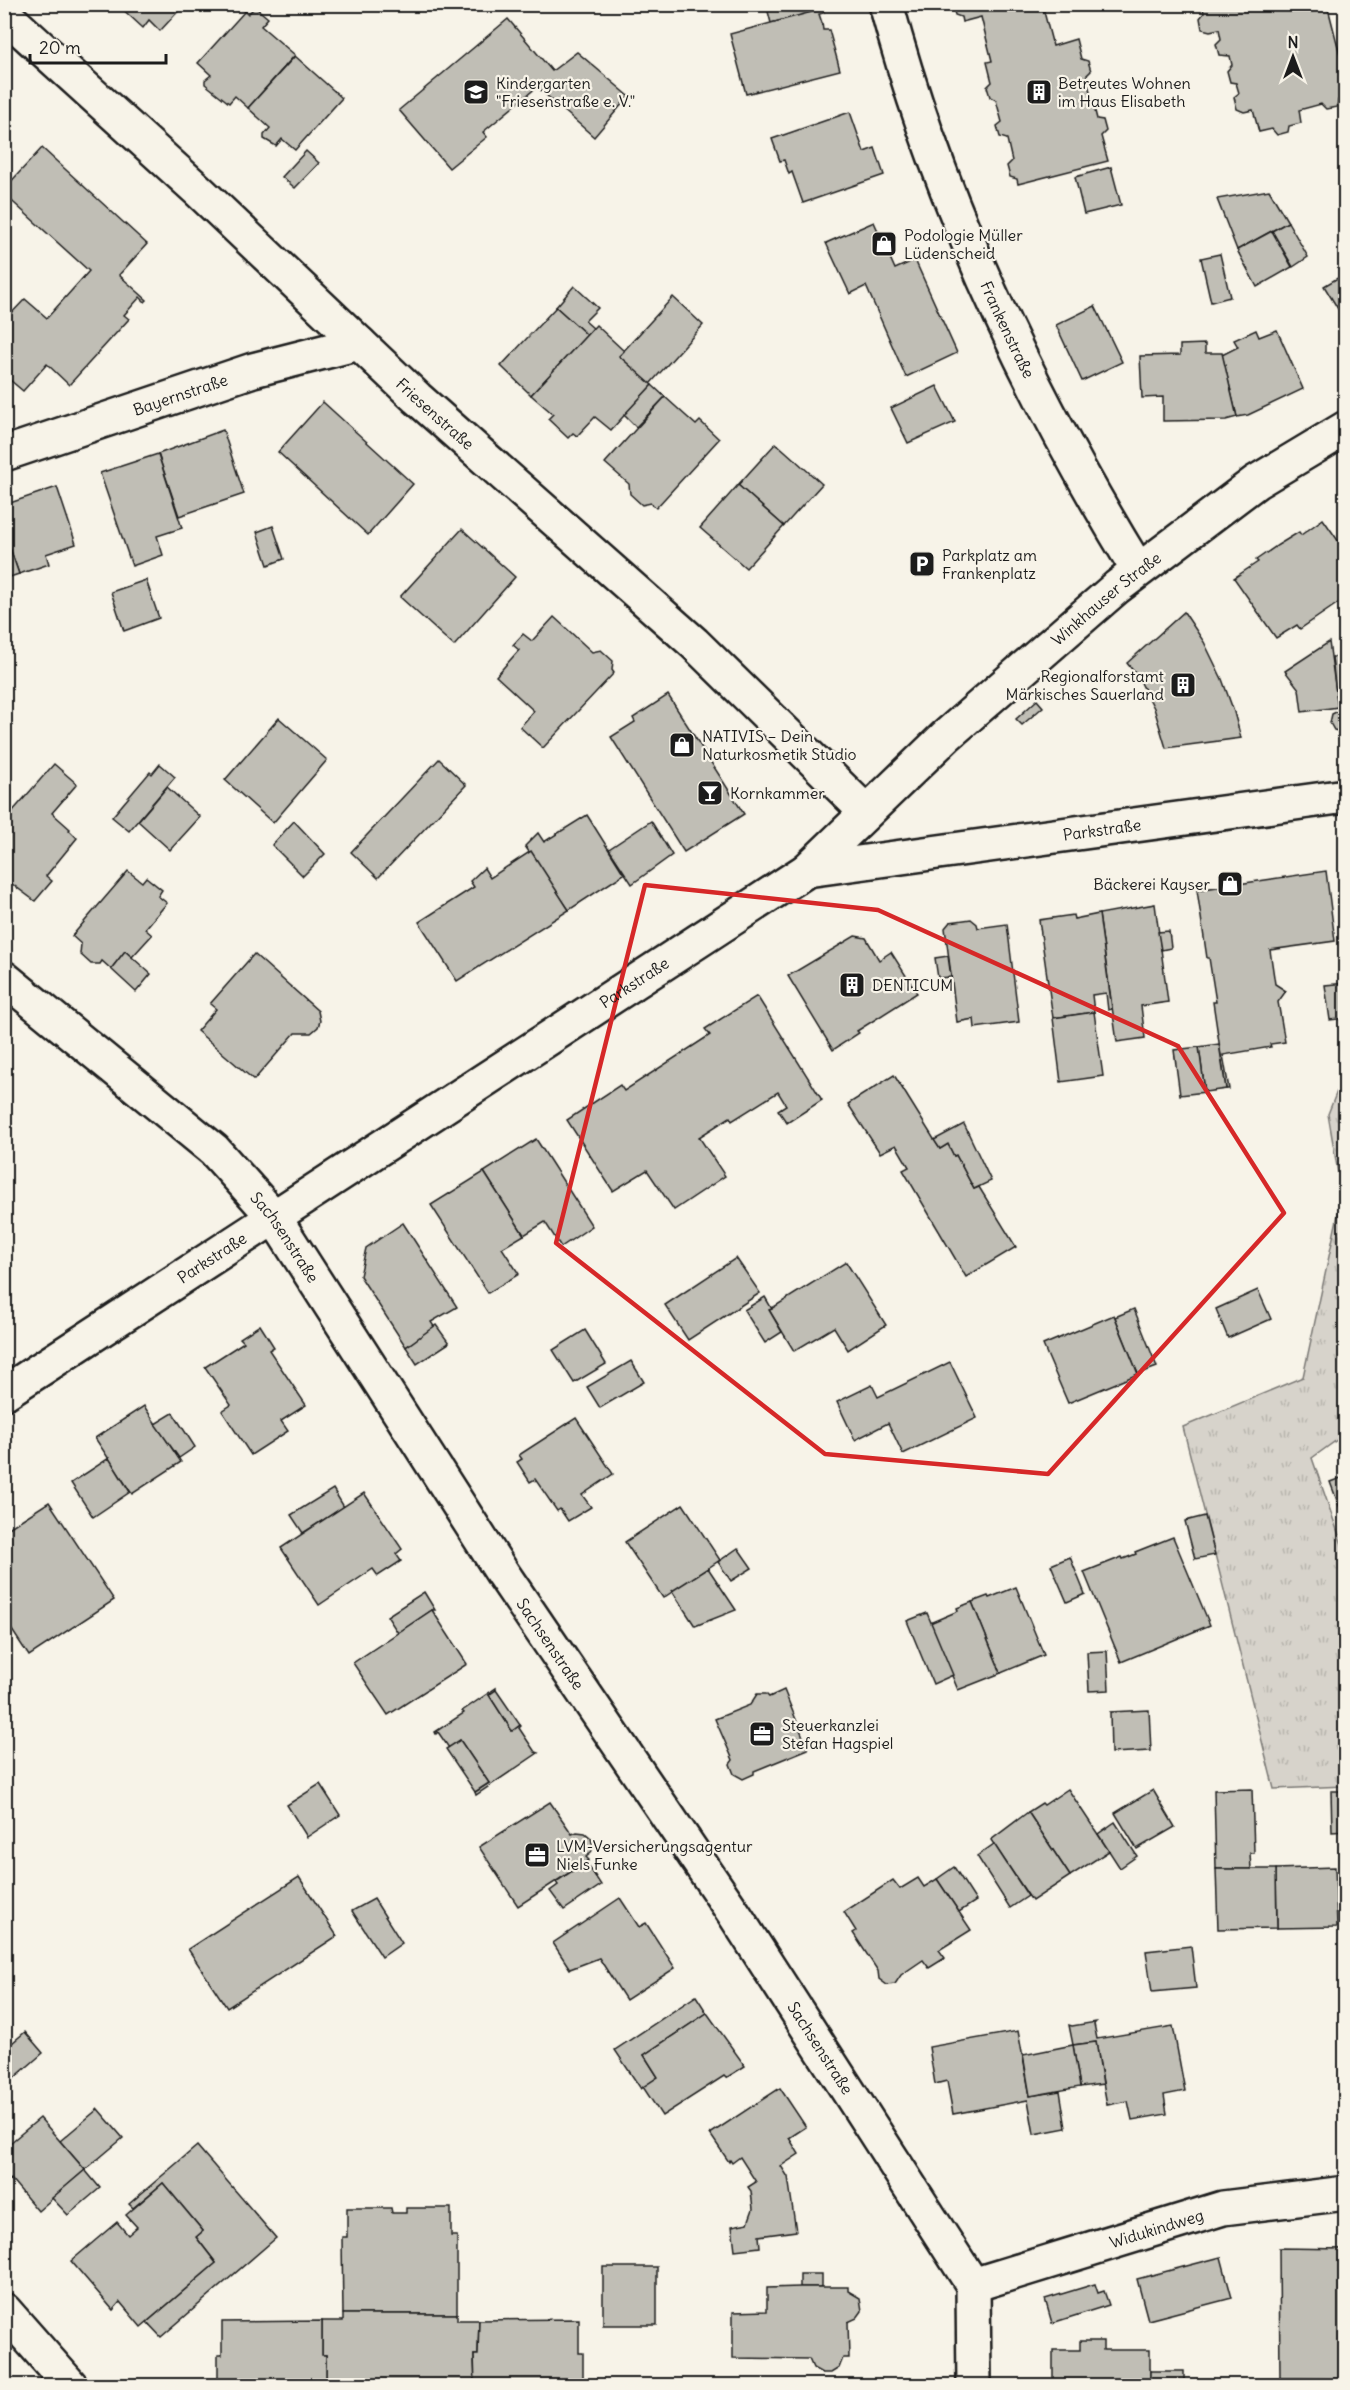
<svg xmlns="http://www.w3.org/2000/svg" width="1350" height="2390" viewBox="0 0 1350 2390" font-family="Delius,sans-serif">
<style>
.grass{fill:url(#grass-tufts);stroke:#7a7874;stroke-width:1.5}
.building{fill:#c0beb5;stroke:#1c1c1c;stroke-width:1.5}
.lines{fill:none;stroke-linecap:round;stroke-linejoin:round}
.minor-casing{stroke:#1c1c1c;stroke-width:38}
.minor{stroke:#f7f3e8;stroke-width:33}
.marked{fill:none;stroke:#d62828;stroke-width:4.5;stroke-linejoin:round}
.labels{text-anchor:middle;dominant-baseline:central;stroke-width:4.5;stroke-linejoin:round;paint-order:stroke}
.poi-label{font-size:16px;fill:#1c1c1c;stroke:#f7f3e8;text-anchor:start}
.street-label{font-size:16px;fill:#1c1c1c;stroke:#f7f3e8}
</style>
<defs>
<pattern id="grass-tufts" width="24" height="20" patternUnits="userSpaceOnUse" patternTransform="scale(1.5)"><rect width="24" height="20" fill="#d7d3cb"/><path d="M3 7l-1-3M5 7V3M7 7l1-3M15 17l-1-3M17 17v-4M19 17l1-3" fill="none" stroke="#b8b5ae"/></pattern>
</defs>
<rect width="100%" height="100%" fill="#f7f3e8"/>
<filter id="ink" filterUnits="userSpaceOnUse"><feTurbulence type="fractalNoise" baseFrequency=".0167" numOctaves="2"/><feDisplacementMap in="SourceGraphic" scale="12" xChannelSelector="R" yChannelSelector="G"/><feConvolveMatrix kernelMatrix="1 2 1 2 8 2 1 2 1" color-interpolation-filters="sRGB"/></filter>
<g filter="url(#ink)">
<!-- grass -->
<polygon class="grass" points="1345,1071 1345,1434 1312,1458 1345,1553 1345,1786 1274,1789 1183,1427 1303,1377 1342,1196 1328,1114"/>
<!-- building -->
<g class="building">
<polygon points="117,4 185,4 160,31 149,20 143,28"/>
<polygon points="766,4 808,4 810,13 771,23"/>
<polygon points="952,4 1042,4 1053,46 1076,39 1081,59 1088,61 1091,71 1086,76 1097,119 1103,120 1106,131 1101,136 1108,161 1018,184 1017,179 1010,177 1007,166 1012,161 1007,139 1000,137 997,126 1002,122 996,100 990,97 987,87 992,82 987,62 992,61 981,17 962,22 961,17 955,15"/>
<polygon points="1202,4 1323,4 1324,9 1328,8 1346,78 1346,98 1338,100 1337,107 1326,109 1321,104 1299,110 1301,123 1289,126 1288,132 1277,135 1272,129 1259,132 1253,110 1244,112 1237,109 1234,97 1239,93 1236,83 1230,82 1227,71 1232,65 1230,56 1219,55 1216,44 1221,39 1219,29 1210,31 1202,29 1200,18 1204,13"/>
<polygon points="255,7 268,18 261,26 295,55 248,108 235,96 229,103 205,84 205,80 211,75 198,63 245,11 248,14"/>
<polygon points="823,9 824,13 819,14 822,23 823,30 829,30 840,70 746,94 730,34"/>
<polygon points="508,19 552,71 577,52 629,96 594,137 537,87 483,132 487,137 449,168 399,110"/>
<polygon points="295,56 342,98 295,150 282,139 276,146 264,139 264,135 270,128 248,108"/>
<polygon points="850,112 864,152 875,148 884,175 803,203 792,172 789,174 784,160 780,161 772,139"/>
<polygon points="42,148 147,244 119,275 147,300 145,302 140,297 124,315 129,319 69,385 47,364 23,391 4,375 4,321 25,299 47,318 89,271 4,194 4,189"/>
<polygon points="306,151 319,163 295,188 282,177"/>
<polygon points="1111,167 1121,205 1084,214 1075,177"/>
<polygon points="1269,190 1288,222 1237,250 1217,199"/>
<polygon points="874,222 895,269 915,260 957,353 906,377 866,286 850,294 826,243"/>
<polygon points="1288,222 1308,257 1293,267 1272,231"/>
<polygon points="1272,231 1292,267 1257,287 1237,250"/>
<polygon points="1220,254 1230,297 1211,302 1201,258"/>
<polygon points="1346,273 1346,322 1324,286"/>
<polygon points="574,286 598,308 585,321 593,328 587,335 556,307"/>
<polygon points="673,297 703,325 650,384 619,356"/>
<polygon points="1095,306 1122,362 1082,381 1056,325"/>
<polygon points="556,307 587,335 531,395 501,366"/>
<polygon points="596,325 624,351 619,356 652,385 611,430 595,417 577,436 573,433 568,438 548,419 553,414 531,395"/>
<polygon points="1256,330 1259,337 1277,330 1303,389 1248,415 1237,417 1222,355 1238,347 1234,340"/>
<polygon points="1205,344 1205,353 1222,353 1237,417 1226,420 1163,421 1163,397 1142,398 1140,356 1180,355 1180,345"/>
<polygon points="652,385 665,397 636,427 624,415"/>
<polygon points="937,386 955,422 908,443 891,408"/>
<polygon points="665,397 696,425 700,421 719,439 656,508 651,503 642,505 630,494 629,484 605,463"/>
<polygon points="323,402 413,484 368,535 278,452"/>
<polygon points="223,430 244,494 179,516 158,454"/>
<polygon points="776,443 822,484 784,526 738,485"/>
<polygon points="158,454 182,528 157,536 163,555 132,566 100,473"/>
<polygon points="738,485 784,526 746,568 700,528"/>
<polygon points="57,487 76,544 46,554 49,564 19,574 4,531 4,505"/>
<polygon points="1323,519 1346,552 1346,593 1341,596 1344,599 1300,629 1297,625 1276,638 1234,578 1258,562 1256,560 1278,545 1299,532 1301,535"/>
<polygon points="273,526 284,559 268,565 257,532"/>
<polygon points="462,529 515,577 454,646 400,597"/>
<polygon points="4,531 19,574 4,579"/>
<polygon points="146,580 159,618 124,631 111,592"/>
<polygon points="1184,612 1204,642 1222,679 1234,712 1241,738 1166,748 1154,708 1138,677 1127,663"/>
<polygon points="554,617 592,652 601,650 613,661 612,670 614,673 543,748 520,727 534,711 496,676 519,650 513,645 523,634 532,641"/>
<polygon points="1329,642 1338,707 1302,712 1299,689 1285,671"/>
<polygon points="1346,656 1346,730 1342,732 1334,730 1330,723 1332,714 1338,711 1332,657"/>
<polygon points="668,695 744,814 684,852 611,737 635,722 633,718"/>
<polygon points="1037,700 1043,707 1022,725 1016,719"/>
<polygon points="279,718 327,760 273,823 225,780"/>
<polygon points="439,759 466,785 378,878 351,852"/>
<polygon points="54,764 77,784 52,813 70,829 69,830 77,838 46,876 52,881 35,901 4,878 4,821"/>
<polygon points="160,764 175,777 129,831 112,817 150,772 152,774"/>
<polygon points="167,787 200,817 170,850 138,821"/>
<polygon points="587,815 624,874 569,910 525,846 538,833 544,842"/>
<polygon points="294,821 325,854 303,876 272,845"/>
<polygon points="651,821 672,855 632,884 609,849"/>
<polygon points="531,851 569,910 457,981 419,922 474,887 470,881 484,868 490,878"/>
<polygon points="128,871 142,882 146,877 162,890 158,896 167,903 145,929 152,935 132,957 125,951 111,969 102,961 100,964 91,964 80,954 81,944 72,936"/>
<polygon points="1326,871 1335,941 1270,950 1275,984 1286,991 1278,1002 1285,1042 1270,1044 1271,1047 1223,1055 1229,1089 1226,1089 1213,1002 1216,1002 1209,958 1207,958 1197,890"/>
<polygon points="1155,904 1168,1002 1141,1006 1145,1038 1117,1042 1099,914"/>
<polygon points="1099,914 1112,1009 1108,1010 1106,993 1092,995 1094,1012 1053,1018 1039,920 1073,915 1074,919"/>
<polygon points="971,919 977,924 978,928 1007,924 1019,1022 975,1028 974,1019 957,1022 945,928 950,922"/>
<polygon points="1169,931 1171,948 1161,950 1158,932"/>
<polygon points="855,936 866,938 879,960 891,952 917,993 857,1031 859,1033 833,1050 788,976"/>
<polygon points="125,951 151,974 136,992 111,969"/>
<polygon points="254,954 318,1011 320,1021 318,1027 311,1033 295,1033 254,1080 197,1031 216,1009 210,1004"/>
<polygon points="948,956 951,977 938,978 935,958"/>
<polygon points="1346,983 1346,1018 1330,1020 1325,985"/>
<polygon points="757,996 822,1100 787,1123 778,1110 786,1105 778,1092 732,1121 730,1117 699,1137 725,1176 674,1210 647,1170 613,1191 567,1120 620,1085 624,1091 710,1035 705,1029"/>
<polygon points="1094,1012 1103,1076 1061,1082 1053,1018"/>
<polygon points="1219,1044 1226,1089 1205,1092 1199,1047"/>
<polygon points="1199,1047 1205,1092 1180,1095 1174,1050"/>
<polygon points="894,1075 940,1149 948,1144 954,1156 956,1155 974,1189 979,1187 1016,1247 966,1277 903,1170 909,1167 896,1145 880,1153 848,1104"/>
<polygon points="964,1124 991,1181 974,1189 956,1155 954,1156 948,1144 940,1149 934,1140"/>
<polygon points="536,1139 592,1226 561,1247 545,1222 524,1235 484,1172"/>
<polygon points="484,1172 524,1235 502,1248 519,1274 488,1293 431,1205"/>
<polygon points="403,1223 457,1307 431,1322 435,1328 406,1347 360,1276 366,1248"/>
<polygon points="736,1258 760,1293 688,1340 665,1305"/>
<polygon points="846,1262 886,1325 848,1350 834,1327 794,1351 769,1310"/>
<polygon points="1258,1290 1271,1319 1228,1338 1216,1309"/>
<polygon points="765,1297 772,1309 769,1310 782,1332 765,1343 744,1310"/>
<polygon points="1134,1309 1157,1367 1138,1374 1115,1317"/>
<polygon points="1114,1315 1138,1374 1068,1403 1043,1345"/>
<polygon points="260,1325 274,1347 269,1350 306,1405 281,1421 288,1431 251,1455 222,1411 231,1405 205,1367 244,1342 240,1338"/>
<polygon points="436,1325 449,1343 417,1364 406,1347"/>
<polygon points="585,1330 606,1364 574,1383 553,1350"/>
<polygon points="631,1361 644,1382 600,1408 587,1387"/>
<polygon points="950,1362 977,1418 903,1454 888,1423 855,1440 837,1402 872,1385 878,1397"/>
<polygon points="144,1406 181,1462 132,1494 95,1438"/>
<polygon points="173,1413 195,1447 179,1458 155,1424"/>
<polygon points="576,1418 613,1474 582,1495 591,1507 568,1521 560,1509 557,1511 535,1479 530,1482 517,1462 522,1459 519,1455"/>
<polygon points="109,1458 130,1492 93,1517 71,1483"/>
<polygon points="1346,1476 1346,1524 1330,1482"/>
<polygon points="333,1489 344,1507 303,1533 291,1515"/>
<polygon points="364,1493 402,1549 396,1554 401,1561 378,1576 373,1569 319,1605 281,1548"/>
<polygon points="49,1502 114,1600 29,1656 4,1618 4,1531"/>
<polygon points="683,1504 720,1560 663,1598 625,1542"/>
<polygon points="1205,1516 1215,1555 1195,1559 1185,1521"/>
<polygon points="1173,1537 1210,1625 1121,1662 1084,1572 1122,1557 1123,1559 1136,1554 1135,1552"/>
<polygon points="738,1548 752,1568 731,1581 718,1562"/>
<polygon points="1070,1557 1085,1594 1067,1602 1051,1565"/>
<polygon points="708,1568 736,1610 695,1626 672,1591"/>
<polygon points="1016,1587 1044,1655 1001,1673 972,1602 988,1596 989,1598"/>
<polygon points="424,1592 435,1610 432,1610 398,1633 387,1616"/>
<polygon points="972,1602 1001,1673 958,1690 930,1623 958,1611 957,1608"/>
<polygon points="432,1610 467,1664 388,1715 353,1663"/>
<polygon points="927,1613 953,1675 933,1684 907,1621"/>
<polygon points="1107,1651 1109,1690 1089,1691 1087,1652"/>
<polygon points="496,1688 496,1690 489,1695 512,1731 520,1725 521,1726 519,1728 535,1752 538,1753 476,1795 475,1792 489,1783 460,1740 449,1748 438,1732 436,1734 435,1732 464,1713 462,1711"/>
<polygon points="496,1690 520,1725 512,1731 489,1695"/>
<polygon points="784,1690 808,1749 754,1771 754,1774 743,1779 734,1774 730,1764 733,1760 715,1719 750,1705 757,1694 766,1694 769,1697"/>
<polygon points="1149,1710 1151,1751 1111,1753 1110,1712"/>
<polygon points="460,1740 489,1783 475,1792 446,1749"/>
<polygon points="320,1784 340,1815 307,1837 287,1805"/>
<polygon points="1068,1789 1109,1851 1070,1876 1028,1812 1042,1803 1044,1805"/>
<polygon points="1252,1789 1254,1853 1250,1853 1251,1869 1216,1869 1214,1790"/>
<polygon points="1153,1790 1175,1827 1137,1849 1115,1813"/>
<polygon points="1331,1791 1346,1791 1346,1831 1332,1832"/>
<polygon points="550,1802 572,1834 577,1832 585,1833 591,1838 593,1847 591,1853 586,1857 589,1860 518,1906 479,1847"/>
<polygon points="1028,1812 1070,1876 1032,1901 991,1840"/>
<polygon points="1115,1822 1137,1856 1120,1868 1098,1834"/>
<polygon points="994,1844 1028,1896 1010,1908 977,1856"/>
<polygon points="586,1862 601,1885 564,1910 550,1891 558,1885 556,1882"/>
<polygon points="954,1867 976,1901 959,1912 937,1879"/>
<polygon points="1335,1867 1337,1927 1277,1928 1276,1869"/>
<polygon points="1216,1869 1276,1869 1277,1928 1218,1929"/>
<polygon points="299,1877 337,1936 227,2008 188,1949"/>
<polygon points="918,1878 924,1887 937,1879 971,1930 939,1950 945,1958 929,1968 923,1960 901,1975 895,1984 887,1985 879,1979 878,1971 853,1933 856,1931 844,1912 893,1880 900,1889"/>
<polygon points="620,1898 639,1927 646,1923 675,1968 626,2000 599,1958 570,1969 553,1943"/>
<polygon points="374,1899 402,1943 382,1957 352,1911"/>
<polygon points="1191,1946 1196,1988 1152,1992 1146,1951"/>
<polygon points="696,1996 707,2013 644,2055 658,2077 641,2089 615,2050"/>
<polygon points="707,2013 745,2066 726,2078 724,2076 662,2116 643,2087 658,2077 644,2055"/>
<polygon points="1096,2022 1094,2024 1097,2039 1173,2026 1185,2091 1164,2095 1167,2114 1132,2120 1128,2101 1107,2105 1096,2042 1073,2045 1069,2025 1072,2026"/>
<polygon points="1018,2031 1030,2096 1060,2091 1066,2128 1034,2134 1028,2100 953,2114 947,2081 935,2084 929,2047"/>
<polygon points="25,2032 43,2053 13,2079 4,2070 4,2054 7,2052 5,2049"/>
<polygon points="1096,2042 1103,2084 1080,2087 1073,2045"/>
<polygon points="1073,2045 1080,2087 1030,2096 1023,2055"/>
<polygon points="780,2088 806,2127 789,2138 799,2154 781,2166 788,2177 796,2231 759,2236 760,2247 735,2250 732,2226 748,2223 753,2209 751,2191 748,2187 756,2182 740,2157 732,2163 730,2160 729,2162 710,2134"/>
<polygon points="98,2109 123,2138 85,2170 60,2141"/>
<polygon points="40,2118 85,2170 38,2211 11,2179 4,2185 4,2148"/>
<polygon points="197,2146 276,2238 161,2337 147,2322 216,2263 196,2237 203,2231 163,2183 133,2208 129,2204"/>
<polygon points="85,2170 100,2188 68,2215 52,2198"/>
<polygon points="163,2183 203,2231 196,2237 216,2263 141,2327 120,2302 113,2310 71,2261 117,2222 128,2235 137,2227 126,2215"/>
<polygon points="347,2208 391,2208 392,2213 406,2213 406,2208 451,2208 451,2236 457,2236 457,2314 343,2314 342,2237 347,2237"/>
<polygon points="1279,2248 1346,2249 1346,2379 1280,2378"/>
<polygon points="1221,2257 1232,2298 1148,2320 1137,2279"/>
<rect x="603" y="2267" width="54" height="58"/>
<rect x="800" y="2274" width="22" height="13"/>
<polygon points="1095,2284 1098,2293 1104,2291 1109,2305 1052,2323 1045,2299"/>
<polygon points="800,2287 848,2287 848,2291 860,2298 862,2311 857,2318 848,2322 849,2358 843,2358 839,2368 831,2373 822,2373 813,2368 809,2359 733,2358 733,2312 767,2311 767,2288"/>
<polygon points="343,2314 457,2314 457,2320 479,2320 478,2355 474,2355 475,2386 326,2386 326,2355 322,2355 322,2321 343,2321"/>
<polygon points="579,2319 579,2353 583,2353 583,2386 475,2386 474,2355 478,2355 479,2320"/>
<polygon points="322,2321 322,2355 326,2355 326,2386 218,2386 218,2355 222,2355 222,2322"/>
<polygon points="1080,2341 1103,2341 1103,2350 1150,2350 1150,2386 1053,2386 1053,2350 1080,2350"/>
<rect x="1150" y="2371" width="34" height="15"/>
</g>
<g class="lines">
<!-- minor casing -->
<g class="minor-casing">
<g id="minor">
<path id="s1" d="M886 4C940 205 1030 394 1138 570"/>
<path id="s2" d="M4 14 199 191 417 398 694 643 866 812"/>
<path id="s3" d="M4 454 253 370 359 343"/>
<path id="s4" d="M807 870 946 736 1117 587 1256 482 1346 428"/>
<path id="s5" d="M4 978 214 1150 274 1217 503 1574 735 1915 973 2285 974 2386"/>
<path id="s6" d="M4 1393 807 870 1346 796"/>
<path id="s7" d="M973 2285 1223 2208 1346 2193"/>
<polyline points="4,2310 71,2386"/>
</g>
</g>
<!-- minor -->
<use href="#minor" class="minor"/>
</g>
</g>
<!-- marked area -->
<path class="marked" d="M645 885 878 910 1178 1046 1284 1213 1048 1474 825 1454 556 1243Z"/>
<!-- icons -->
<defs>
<g id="school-square" transform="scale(1.35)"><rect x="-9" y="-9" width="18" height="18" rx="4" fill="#1c1c1c" stroke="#f7f3e8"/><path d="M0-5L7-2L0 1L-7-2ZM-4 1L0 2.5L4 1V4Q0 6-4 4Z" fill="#fff"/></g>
<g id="building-square" transform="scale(1.35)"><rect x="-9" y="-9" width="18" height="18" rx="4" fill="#1c1c1c" stroke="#f7f3e8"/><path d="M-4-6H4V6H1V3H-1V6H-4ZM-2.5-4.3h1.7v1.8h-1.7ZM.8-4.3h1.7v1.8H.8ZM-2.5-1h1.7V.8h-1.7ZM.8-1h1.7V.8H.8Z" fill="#fff"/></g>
<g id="shop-square" transform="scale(1.35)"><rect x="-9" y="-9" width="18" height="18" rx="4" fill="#1c1c1c" stroke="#f7f3e8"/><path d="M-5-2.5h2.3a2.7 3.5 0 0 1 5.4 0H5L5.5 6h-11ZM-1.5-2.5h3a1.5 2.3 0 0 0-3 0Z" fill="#fff"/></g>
<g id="parking-square" transform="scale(1.35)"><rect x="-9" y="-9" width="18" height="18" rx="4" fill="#1c1c1c" stroke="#f7f3e8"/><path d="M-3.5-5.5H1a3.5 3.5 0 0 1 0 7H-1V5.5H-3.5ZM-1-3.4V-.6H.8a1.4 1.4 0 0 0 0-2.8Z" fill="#fff"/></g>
<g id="bar-square" transform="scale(1.35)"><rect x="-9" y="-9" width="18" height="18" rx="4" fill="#1c1c1c" stroke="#f7f3e8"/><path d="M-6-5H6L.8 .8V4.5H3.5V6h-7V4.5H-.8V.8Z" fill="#fff"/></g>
<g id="office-square" transform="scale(1.35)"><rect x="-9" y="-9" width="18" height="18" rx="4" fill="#1c1c1c" stroke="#f7f3e8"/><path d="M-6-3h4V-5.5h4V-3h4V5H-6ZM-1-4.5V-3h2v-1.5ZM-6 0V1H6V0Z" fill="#fff"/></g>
</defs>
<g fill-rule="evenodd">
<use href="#school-square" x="476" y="92"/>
<use href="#building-square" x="1039" y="92"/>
<use href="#shop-square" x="884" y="244"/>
<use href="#parking-square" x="922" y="564"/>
<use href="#building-square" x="1183" y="685"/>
<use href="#shop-square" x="682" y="745"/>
<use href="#bar-square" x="710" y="793"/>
<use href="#shop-square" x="1230" y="884"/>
<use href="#building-square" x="852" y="985"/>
<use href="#office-square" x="762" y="1734"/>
<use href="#office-square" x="537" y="1855"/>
</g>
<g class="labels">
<!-- poi labels -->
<g class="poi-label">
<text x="496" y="83">Kindergarten<tspan x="496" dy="18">"Friesenstraße e. V."</tspan></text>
<text x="1058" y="83">Betreutes Wohnen<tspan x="1058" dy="18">im Haus Elisabeth</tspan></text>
<text x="904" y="235">Podologie Müller<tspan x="904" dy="18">Lüdenscheid</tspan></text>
<text x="942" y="555">Parkplatz am<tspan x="942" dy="18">Frankenplatz</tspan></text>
<text x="1164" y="676" text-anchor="end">Regionalforstamt<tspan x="1164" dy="18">Märkisches Sauerland</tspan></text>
<text x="702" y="736">NATIVIS – Dein<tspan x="702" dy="18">Naturkosmetik Studio</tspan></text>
<text x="730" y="793">Kornkammer</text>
<text x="1210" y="884" text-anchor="end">Bäckerei Kayser</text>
<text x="872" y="985">DENTICUM</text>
<text x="782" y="1725">Steuerkanzlei<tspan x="782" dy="18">Stefan Hagspiel</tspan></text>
<text x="556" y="1846">LVM-Versicherungsagentur<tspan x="556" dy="18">Niels Funke</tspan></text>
</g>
<!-- street labels -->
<g class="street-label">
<text stroke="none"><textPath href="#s1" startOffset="348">Frankenstraße</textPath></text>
<text stroke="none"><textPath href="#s3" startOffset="186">Bayernstraße</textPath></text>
<text stroke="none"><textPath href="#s2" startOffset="588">Friesenstraße</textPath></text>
<text stroke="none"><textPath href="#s4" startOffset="404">Winkhauser Straße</textPath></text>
<text stroke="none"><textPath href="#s6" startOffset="1256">Parkstraße</textPath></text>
<text stroke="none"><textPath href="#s6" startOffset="752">Parkstraße</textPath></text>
<text stroke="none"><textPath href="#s5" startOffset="384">Sachsenstraße</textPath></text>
<text stroke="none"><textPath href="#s6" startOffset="248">Parkstraße</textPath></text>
<text stroke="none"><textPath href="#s5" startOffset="870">Sachsenstraße</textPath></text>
<text stroke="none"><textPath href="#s5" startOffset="1356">Sachsenstraße</textPath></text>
<text stroke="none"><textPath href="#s7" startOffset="192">Widukindweg</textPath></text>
</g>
</g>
<!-- margin -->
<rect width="1350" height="2390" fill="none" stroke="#f7f3e8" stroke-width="24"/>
<rect x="12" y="12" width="1326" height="2366" fill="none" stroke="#1c1c1c" stroke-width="2" filter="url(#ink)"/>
<!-- north arrow -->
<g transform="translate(1293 57)" stroke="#f7f3e8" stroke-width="4.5" paint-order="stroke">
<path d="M0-4.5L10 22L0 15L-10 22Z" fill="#1c1c1c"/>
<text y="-9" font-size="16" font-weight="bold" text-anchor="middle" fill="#1c1c1c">N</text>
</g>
<!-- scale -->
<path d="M30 54v9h136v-9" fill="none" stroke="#1c1c1c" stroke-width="3"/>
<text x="39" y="54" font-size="18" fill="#1c1c1c" stroke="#f7f3e8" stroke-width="4.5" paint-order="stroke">20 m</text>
</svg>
